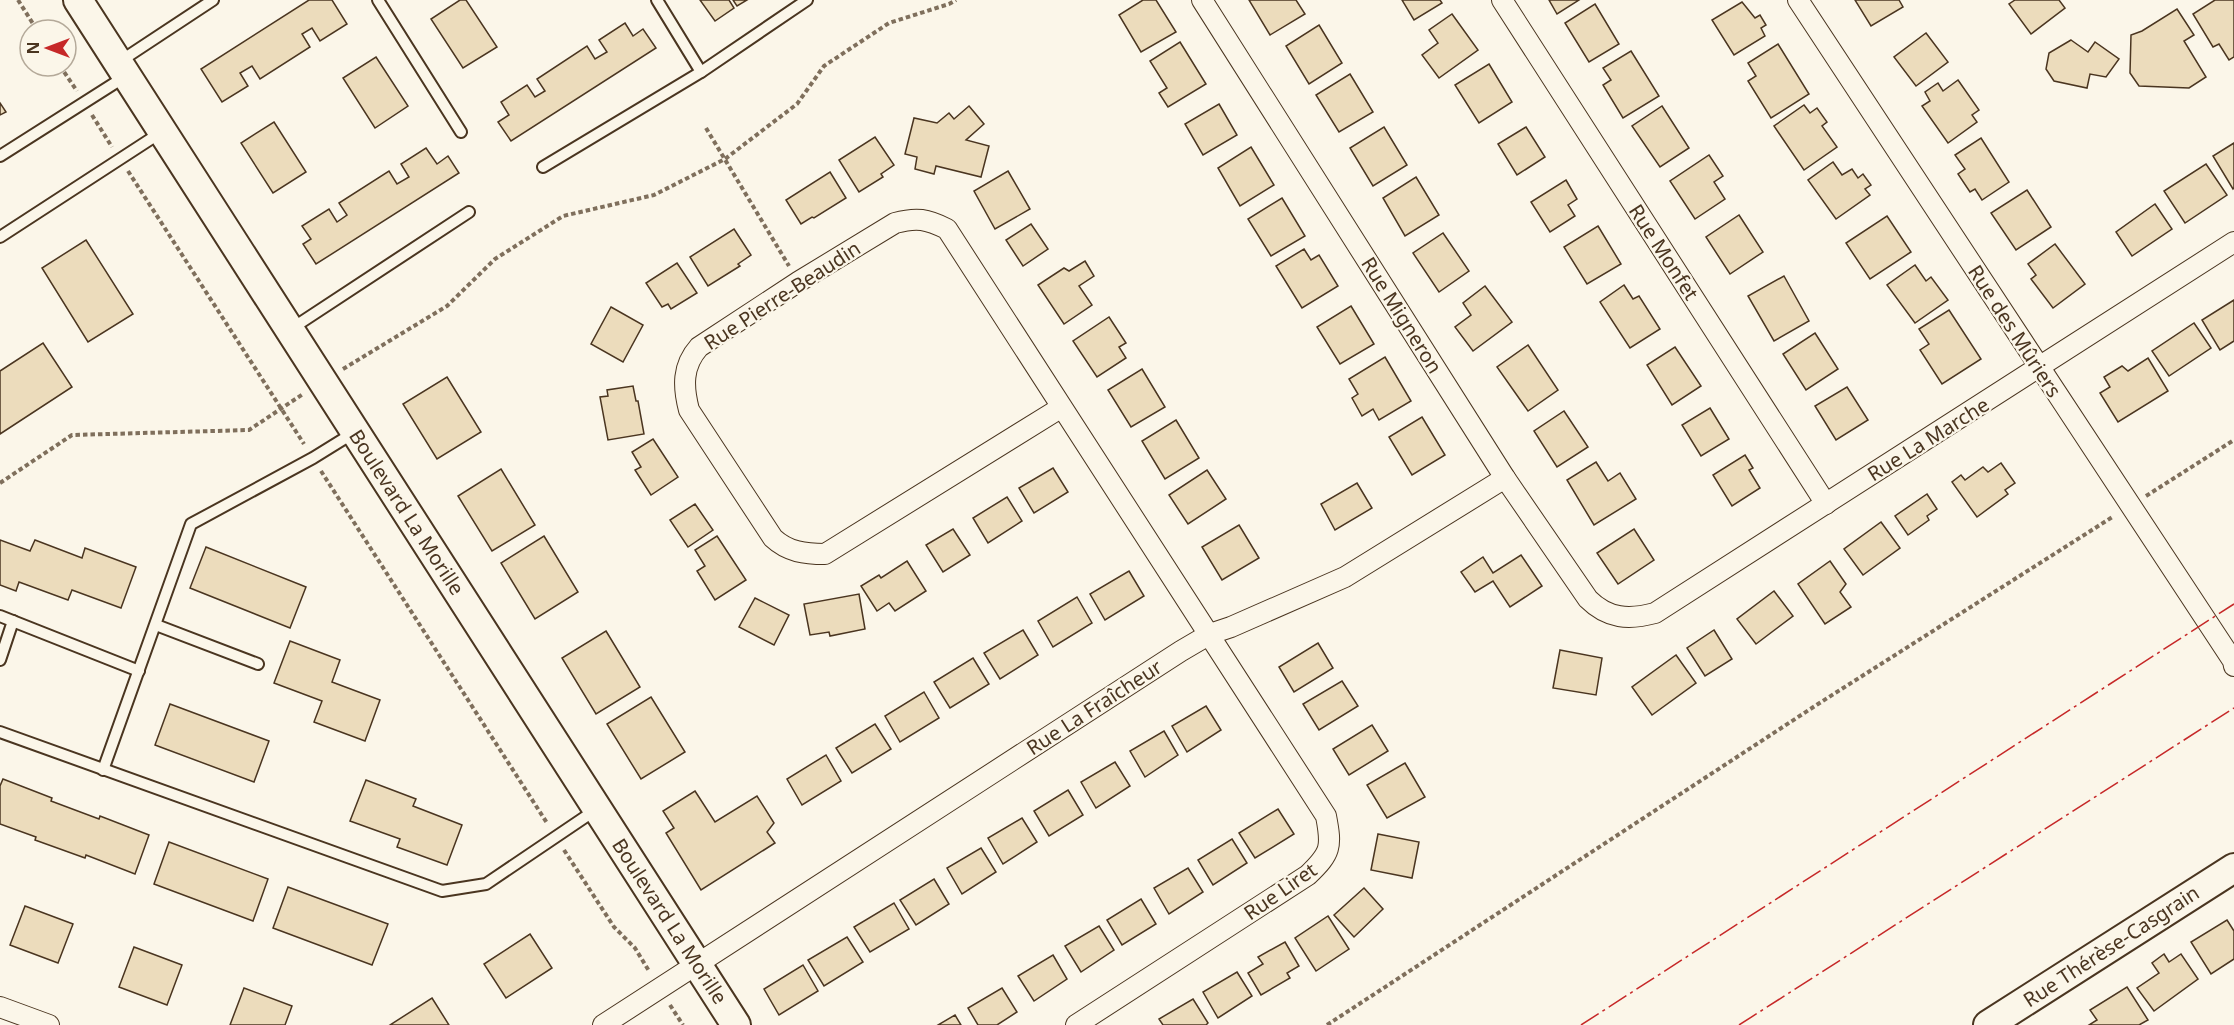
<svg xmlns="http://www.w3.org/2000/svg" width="2234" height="1025" viewBox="0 0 2234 1025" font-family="'Noto Sans',sans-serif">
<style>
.building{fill:#ecdcbc;stroke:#4a3520;stroke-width:1.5}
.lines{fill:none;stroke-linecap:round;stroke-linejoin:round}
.lane-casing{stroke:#4a3520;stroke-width:14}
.street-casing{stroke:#4a3520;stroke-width:22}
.secondary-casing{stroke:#4a3520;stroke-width:32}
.path{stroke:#7f6f5c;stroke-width:4;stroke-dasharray:4.5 3;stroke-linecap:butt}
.lane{stroke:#fbf6e9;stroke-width:10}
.street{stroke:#fbf6e9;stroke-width:20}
.secondary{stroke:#fbf6e9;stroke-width:28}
.power{stroke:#c62828;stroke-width:1.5;stroke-dasharray:21 4.5 3 4.5;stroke-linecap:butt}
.labels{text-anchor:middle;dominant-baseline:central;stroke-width:4.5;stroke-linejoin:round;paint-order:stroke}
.street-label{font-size:20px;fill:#4a3520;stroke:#fbf6e9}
</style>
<rect width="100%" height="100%" fill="#fbf6e9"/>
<!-- building -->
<g class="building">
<polygon points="309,0 332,0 347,24 320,41 312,28 302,34 310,47 260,79 252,66 240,73 248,86 222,102 201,69"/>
<polygon points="460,0 466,0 497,47 463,68 431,19"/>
<polygon points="700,0 729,0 734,8 715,21"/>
<polygon points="733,0 747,0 737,6"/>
<polygon points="1143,0 1156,0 1176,32 1141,52 1119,15"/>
<polygon points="1249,0 1296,0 1305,14 1270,35"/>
<polygon points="1402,0 1440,0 1442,3 1414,20"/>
<polygon points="1549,0 1579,0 1557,14"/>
<polygon points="1855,0 1899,0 1903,7 1871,26"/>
<polygon points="2015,0 2059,0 2065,8 2031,34 2009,4"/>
<polygon points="2215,0 2234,0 2234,57 2229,60 2219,44 2213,47 2193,14"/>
<polygon points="1742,2 1755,18 1760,15 1766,25 1761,28 1765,36 1734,55 1712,20"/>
<polygon points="1595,4 1619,44 1589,62 1565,23"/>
<polygon points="2177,9 2194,35 2184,41 2206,77 2189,88 2139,86 2130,73 2131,35 2142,31"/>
<polygon points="1452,14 1478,50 1439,78 1422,55 1438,43 1429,30"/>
<polygon points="625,23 633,36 643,29 656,48 511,141 498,122 509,115 501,102 527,85 535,97 545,91 537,79 587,46 595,59 607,52 599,40"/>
<polygon points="1319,25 1342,63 1309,84 1286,46"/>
<polygon points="1926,33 1948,62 1916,86 1894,57"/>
<polygon points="2071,40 2088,52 2095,42 2119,59 2106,77 2090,74 2087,88 2054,81 2046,69 2049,53"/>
<polygon points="1180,42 1206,84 1168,107 1159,93 1167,88 1150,61"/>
<polygon points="1778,44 1809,94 1771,118 1748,81 1756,76 1748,63"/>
<polygon points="1631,51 1659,96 1623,118 1603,85 1611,80 1603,68"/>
<polygon points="376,57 408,106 375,128 343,78"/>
<polygon points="1489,64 1512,102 1479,123 1455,85"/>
<polygon points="1350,74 1373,112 1339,132 1316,95"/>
<polygon points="1958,80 1979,110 1972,115 1977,122 1948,143 1922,106 1930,101 1925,92 1938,83 1943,91"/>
<polygon points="0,103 6,112 0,115"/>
<polygon points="1219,104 1237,135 1203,155 1185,124"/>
<polygon points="1804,105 1810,113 1817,108 1827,122 1822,126 1837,147 1804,170 1774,126"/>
<polygon points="969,106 984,124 966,140 989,146 981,177 936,166 934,174 915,169 917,157 905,154 914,118 937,123 949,113 954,119"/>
<polygon points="1662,106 1689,148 1660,167 1632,126"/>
<polygon points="274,122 306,172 273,193 241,143"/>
<polygon points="1384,127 1407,165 1373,186 1350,148"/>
<polygon points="1526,127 1545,157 1517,175 1498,144"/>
<polygon points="875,137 894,165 881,174 883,177 859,192 839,160"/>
<polygon points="1981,138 2009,182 1982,200 1975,189 1970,192 1958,174 1965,169 1955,155"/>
<polygon points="2234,143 2234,188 2233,189 2213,156"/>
<polygon points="1251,147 1274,185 1240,206 1218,168"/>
<polygon points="426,148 437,164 448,156 459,173 316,264 303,244 311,239 302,226 329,209 337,222 347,215 339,203 389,171 397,184 409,177 401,164"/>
<polygon points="1709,155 1723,176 1714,182 1725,199 1695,219 1670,181"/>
<polygon points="1833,162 1842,175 1852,169 1858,178 1863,174 1871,185 1865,189 1870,195 1836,219 1808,180"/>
<polygon points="2206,164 2227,195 2185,223 2164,191"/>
<polygon points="1008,171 1030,209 995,229 974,191"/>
<polygon points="830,172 846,198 814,218 812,217 801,224 786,200"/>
<polygon points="1416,177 1439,215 1405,236 1383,198"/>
<polygon points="1566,180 1577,199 1568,205 1575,216 1550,232 1531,202"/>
<polygon points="2027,190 2051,227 2016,250 1991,213"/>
<polygon points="1282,198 1305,236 1271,256 1248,219"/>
<polygon points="2155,204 2172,229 2132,256 2116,232"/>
<polygon points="1739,215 1763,252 1730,274 1706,237"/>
<polygon points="1887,216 1911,252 1870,279 1846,243"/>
<polygon points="1031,224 1048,249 1023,266 1006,240"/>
<polygon points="1598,226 1621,264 1587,284 1564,247"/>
<polygon points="734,229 751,255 738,264 740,266 708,286 690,257"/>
<polygon points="1443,233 1469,271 1439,292 1413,253"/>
<polygon points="86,240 133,314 88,342 42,268"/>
<polygon points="2055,244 2085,284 2053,308 2031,279 2036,275 2028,264"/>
<polygon points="1304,249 1311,260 1319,255 1338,286 1302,308 1276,266"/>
<polygon points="1085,261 1094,276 1079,286 1092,305 1064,324 1038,285 1064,268 1069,271"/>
<polygon points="677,263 697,293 671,309 668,304 662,307 646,283"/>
<polygon points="1915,265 1926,281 1931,277 1948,300 1915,323 1887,285"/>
<polygon points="1784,276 1809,321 1774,341 1748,296"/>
<polygon points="1624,285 1633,299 1639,296 1660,329 1630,348 1600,302"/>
<polygon points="1485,286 1512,322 1473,351 1455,327 1471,315 1463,303"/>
<polygon points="2234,300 2234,341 2220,350 2202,320"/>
<polygon points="1351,306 1374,344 1340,364 1317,327"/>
<polygon points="611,307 643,325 623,362 591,344"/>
<polygon points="1949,310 1981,359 1942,384 1920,350 1929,344 1919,329"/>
<polygon points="1109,317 1126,343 1119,347 1126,358 1097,377 1073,341"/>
<polygon points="2194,323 2211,348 2169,376 2152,351"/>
<polygon points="1815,333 1838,369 1806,390 1783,354"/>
<polygon points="43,343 72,387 0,434 0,371"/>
<polygon points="1528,345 1558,390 1528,411 1497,367"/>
<polygon points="1675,347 1701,386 1672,405 1647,365"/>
<polygon points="1385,357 1411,401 1379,420 1373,409 1362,416 1352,398 1358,394 1349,379"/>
<polygon points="2148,358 2168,391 2118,422 2100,393 2110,387 2104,377 2122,366 2128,371"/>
<polygon points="1142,369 1165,407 1131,427 1108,390"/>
<polygon points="447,377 481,432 437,459 403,404"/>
<polygon points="633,386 636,401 638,401 644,434 608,440 600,397 608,396 607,390"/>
<polygon points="1847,387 1868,420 1836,440 1815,406"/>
<polygon points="1710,408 1729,439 1701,456 1682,425"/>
<polygon points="1564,411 1588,447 1557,467 1534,431"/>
<polygon points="1422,417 1445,455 1412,475 1389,437"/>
<polygon points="1176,420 1199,458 1165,479 1142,441"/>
<polygon points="653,439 678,477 651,495 635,470 641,467 632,452"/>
<polygon points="1745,455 1753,468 1749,470 1760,488 1732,506 1713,475"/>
<polygon points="1596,462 1608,481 1620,473 1636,499 1594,525 1567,480"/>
<polygon points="2001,463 2015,483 2005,490 2008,494 1977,517 1952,482 1961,475 1965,480 1983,467 1988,472"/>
<polygon points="1053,468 1068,492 1034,513 1019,488"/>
<polygon points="501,469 535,525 492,551 458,496"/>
<polygon points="1207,470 1226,499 1188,524 1169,495"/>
<polygon points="1357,483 1372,508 1335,530 1321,504"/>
<polygon points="1927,494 1937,509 1927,516 1929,520 1908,535 1895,516"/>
<polygon points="1007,497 1022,521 988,543 973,518"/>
<polygon points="695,504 713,530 688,547 670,520"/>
<polygon points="1881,522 1900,548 1863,575 1844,549"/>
<polygon points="1239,525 1259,558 1222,580 1202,547"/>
<polygon points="953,529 970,555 943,572 926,545"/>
<polygon points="1634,529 1654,560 1618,584 1597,553"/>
<polygon points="544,536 578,592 535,619 501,563"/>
<polygon points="717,536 746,580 715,600 697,571 705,566 695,550"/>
<polygon points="0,540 30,551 35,540 82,558 85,548 136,567 121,608 72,590 68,600 19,582 16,591 0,585"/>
<polygon points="206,547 306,587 290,628 190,588"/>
<polygon points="1521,555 1542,586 1510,607 1493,581 1475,592 1461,572 1483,557 1493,573"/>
<polygon points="907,561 926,591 895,611 889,603 877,611 861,586 879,575 881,578"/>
<polygon points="1830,561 1846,584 1840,592 1851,607 1825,624 1798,584"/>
<polygon points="1129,571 1144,596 1105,620 1090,594"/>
<polygon points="1774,591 1793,616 1756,644 1737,619"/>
<polygon points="859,594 865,629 830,636 829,632 810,635 804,604"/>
<polygon points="1077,597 1092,623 1053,647 1038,621"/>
<polygon points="755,598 789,615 774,645 739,627"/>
<polygon points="1023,630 1038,655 1000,679 984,653"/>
<polygon points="1714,630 1732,659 1705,676 1687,648"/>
<polygon points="606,631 640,687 596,714 562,658"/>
<polygon points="290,641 340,660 332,682 380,700 365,741 314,722 322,701 274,683"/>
<polygon points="1318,643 1333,668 1294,692 1279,667"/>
<polygon points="1560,650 1602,658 1596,695 1553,688"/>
<polygon points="1676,655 1696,683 1652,715 1632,687"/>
<polygon points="973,658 989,684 950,708 934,682"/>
<polygon points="1342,681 1358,706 1319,730 1303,704"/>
<polygon points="924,692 939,718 900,742 885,716"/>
<polygon points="651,697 685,752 641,779 607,724"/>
<polygon points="170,704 269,741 254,782 155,745"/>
<polygon points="1206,706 1221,730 1187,752 1172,726"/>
<polygon points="875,724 891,749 852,773 836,748"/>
<polygon points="1372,725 1388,751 1349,775 1333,749"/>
<polygon points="1164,731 1178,755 1145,777 1130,751"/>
<polygon points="826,755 841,781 802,805 787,779"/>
<polygon points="1115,762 1130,786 1096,808 1081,782"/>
<polygon points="1405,763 1425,797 1387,818 1367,785"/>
<polygon points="3,779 52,798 51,801 99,819 100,816 149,835 135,874 86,855 85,858 35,840 36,837 0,824 0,786"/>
<polygon points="366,780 416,799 413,806 462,825 447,865 397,847 400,839 350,821"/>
<polygon points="1068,790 1083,815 1049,836 1034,811"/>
<polygon points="695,791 715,822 757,796 774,823 767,832 775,843 701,890 666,833 674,828 663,811"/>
<polygon points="1278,809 1294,834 1255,858 1239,833"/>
<polygon points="1022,818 1037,842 1003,864 988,838"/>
<polygon points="1378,834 1419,842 1412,878 1371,870"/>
<polygon points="1232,839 1247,863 1213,885 1198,860"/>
<polygon points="169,842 268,879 253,921 154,884"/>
<polygon points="981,848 996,872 962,894 947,868"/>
<polygon points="1188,868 1203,892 1169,914 1154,888"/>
<polygon points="934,879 949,904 916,925 900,900"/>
<polygon points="288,887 388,924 372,965 273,928"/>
<polygon points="1364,888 1383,909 1354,937 1334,915"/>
<polygon points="1141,899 1156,924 1122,945 1107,920"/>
<polygon points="894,903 909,929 870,952 854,927"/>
<polygon points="25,906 73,924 58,963 10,945"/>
<polygon points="1328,916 1349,949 1316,971 1295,938"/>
<polygon points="2227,920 2234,931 2234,959 2211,974 2191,942"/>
<polygon points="1099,926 1114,950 1081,972 1065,946"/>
<polygon points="530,934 552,968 506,998 484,964"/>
<polygon points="847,937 863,962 824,986 808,960"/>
<polygon points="1285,942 1299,966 1287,973 1290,978 1261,995 1248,973 1263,964 1258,957"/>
<polygon points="134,947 182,965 167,1005 119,987"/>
<polygon points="2164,954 2169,962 2181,954 2198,979 2154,1011 2137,988 2159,973 2152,963"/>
<polygon points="1053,955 1067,979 1034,1001 1018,976"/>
<polygon points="803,965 818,991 779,1015 764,989"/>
<polygon points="1237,972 1252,996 1218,1018 1203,992"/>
<polygon points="2127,987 2148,1020 2139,1025 2089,1025 2097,1020 2090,1010"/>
<polygon points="244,988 292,1006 285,1025 230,1025"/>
<polygon points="1002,988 1017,1012 997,1025 978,1025 968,1008"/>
<polygon points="432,998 449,1025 390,1025"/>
<polygon points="1193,999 1208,1023 1206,1025 1163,1025 1159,1019"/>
<polygon points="955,1015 961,1025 938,1025"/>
</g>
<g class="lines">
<!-- lane casing -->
<g class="lane-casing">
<g id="lane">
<polyline points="378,0 461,132"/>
<polyline points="657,0 701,72"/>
<polyline points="119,62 213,0"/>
<polyline points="0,156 126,76"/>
<polyline points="543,167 701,72 807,0"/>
<polyline points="0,237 160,133"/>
<polyline points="291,329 469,212"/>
<polyline points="0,616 139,671"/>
<polyline points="156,625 258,664"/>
<polyline points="0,660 13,621"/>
<polyline points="0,732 442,891 486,884 597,809"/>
<polyline points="103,770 191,524 313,458 355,432"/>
</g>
</g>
<!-- street casing -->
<g class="street-casing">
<g id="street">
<path d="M1202 0 1505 478 1588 599C1608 619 1629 620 1655 613L2234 242"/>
<polyline points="1502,0 1826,504"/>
<polyline points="1798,0 2233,661 2234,666"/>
<path d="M1062 407 825 554C805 554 788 552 773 538L689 410C683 387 682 366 699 347L798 282 895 223C917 217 927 219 947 229L1326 816C1332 847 1331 853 1308 875L1076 1025"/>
<polyline points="0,1007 49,1025"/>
<polyline points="603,1025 1181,651 1210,634 1231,627 1345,577 1505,478"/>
</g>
</g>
<!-- secondary casing -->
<g class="secondary-casing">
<g id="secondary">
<polyline points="78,0 736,1025"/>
<polyline points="1988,1025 2234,868"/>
</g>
</g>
<!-- path -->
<g class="path">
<polyline points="18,0 37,30"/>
<polyline points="60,66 77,91"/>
<polyline points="92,115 112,147"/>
<polyline points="706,128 789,266"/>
<polyline points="128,171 304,444"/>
<polyline points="343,369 447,306 495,259 563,216 654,195 725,159 797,104 824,66 889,23 949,4 956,0"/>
<polyline points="321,471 547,823"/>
<polyline points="0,483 72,435 249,430 303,394"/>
<polyline points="2146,496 2234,440"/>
<polyline points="564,850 614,927 635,948 649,971"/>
<polyline points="670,1005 683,1025"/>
<polyline points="1327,1025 1818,704 2114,516"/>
</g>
<!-- lane -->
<use href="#lane" class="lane"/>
<!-- street -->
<use href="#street" class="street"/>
<!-- secondary -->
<use href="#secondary" class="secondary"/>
<!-- power -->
<g class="power">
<polyline points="1581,1025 2234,604"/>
<polyline points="1739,1025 2234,708"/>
</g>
</g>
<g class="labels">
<!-- street labels -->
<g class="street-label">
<text transform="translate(1664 252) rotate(57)">Rue Monfet</text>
<text transform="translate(782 295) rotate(-33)">Rue Pierre-Beaudin</text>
<text transform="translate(1402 315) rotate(58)">Rue Migneron</text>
<text transform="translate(2015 331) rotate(57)">Rue des Mûriers</text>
<text transform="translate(1928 439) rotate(-32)">Rue La Marche</text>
<text transform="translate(407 512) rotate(57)">Boulevard La Morille</text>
<text transform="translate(1094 707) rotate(-33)">Rue La Fraîcheur</text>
<text transform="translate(1280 891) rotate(-35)">Rue Liret</text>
<text transform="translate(670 921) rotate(57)">Boulevard La Morille</text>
<text transform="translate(2111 946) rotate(-33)">Rue Thérèse-Casgrain</text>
</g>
</g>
<!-- north arrow -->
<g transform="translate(48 48) rotate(270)"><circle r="28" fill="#fbf6e9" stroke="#b4a999" stroke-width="1.5"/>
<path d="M0-4.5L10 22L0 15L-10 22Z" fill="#c62828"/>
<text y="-9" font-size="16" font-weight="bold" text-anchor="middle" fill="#4a3520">N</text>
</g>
</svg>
